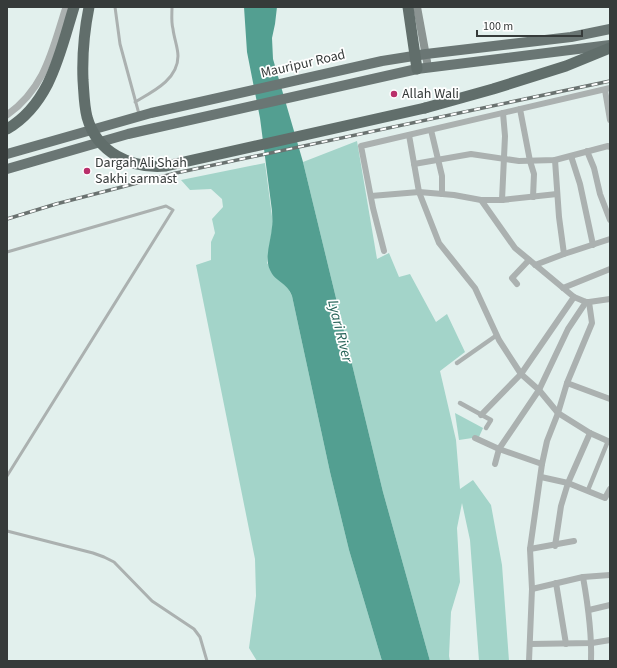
<svg xmlns="http://www.w3.org/2000/svg" width="617" height="668" viewBox="0 0 617 668" font-family="'Source Sans 3',sans-serif">
<style>
.green{fill:#a3d4c9}
.water{fill:#539f91}
.lines{fill:none;stroke-linecap:round;stroke-linejoin:round}
.service{stroke:#abb1b0;stroke-width:3}
.pedestrian{stroke:#abb1b0;stroke-width:4.5}
.minor{stroke:#abb1b0;stroke-width:6}
.tertiary{stroke:#abb1b0;stroke-width:7}
.secondary{stroke:#8b9492;stroke-width:8}
.trunk{stroke:#6a7674;stroke-width:10}
.motorway{stroke:#616e6b;stroke-width:11}
.rail-casing{stroke:#6a7270;stroke-width:3.5}
.rail{stroke:#fff;stroke-width:2;stroke-dasharray:6;stroke-linecap:butt}
.motorway-bridge{stroke:#616e6b;stroke-width:11}
.poi-dot{fill:#b92f6a;stroke:#fff;stroke-width:1.5}
.labels{text-anchor:middle;dominant-baseline:central;stroke-width:3.5;stroke-linejoin:round;paint-order:stroke}
.street-label{font-size:14px;fill:#363b3a;stroke:#fff}
.poi-label{font-size:14px;fill:#363b3a;stroke:#fff;text-anchor:start}
.water-label{font-size:15px;font-style:italic;fill:#246156;stroke:#fff}
</style>
<rect width="100%" height="100%" fill="#e2f0ed"/>
<!-- green -->
<g class="green">
<polygon points="357,141 377,259 389,253 399,277 410,274 436,322 447,314 465,352 440,371 456,440 460,489 473,480 491,505 502,565 509,661 479,661 470,540 462,503 457,528 460,582 451,612 449,656 450,661 430,661 383,492 303,162"/>
<polygon points="265,163 273,224 267,263 289,290 292,296 330,472 349,550 382,661 257,661 249,648 256,596 255,559 196,265 211,260 211,242 215,233 212,219 223,207 222,199 211,189 190,190 181,180"/>
<polygon points="455,413 483,428 479,437 459,440"/>
</g>
<!-- water -->
<path class="water" d="M244 7H277L275 24 272 38 273 59 303 162 383 492 430 661H382L349 550 330 472 292 296C287 282 275 282 270 270 264 257 271 241 272 227 273 222 272 216 272 211L260 118 247 52Z"/>
<g class="lines">
<!-- service -->
<g class="service">
<polyline points="115,7 120,44 139,114"/>
<path d="M135 102C152 92 178 80 178 56 178 48 174 38 173 29 171 22 172 14 172 7"/>
<polyline points="7,252 166,206 173,210 7,476"/>
<polyline points="7,531 93,553 104,557 114,562 152,601 194,629 200,637 207,661"/>
</g>
<!-- pedestrian -->
<g class="pedestrian">
<polyline points="457,363 497,335"/>
<polyline points="460,403 491,420 486,428"/>
<polyline points="588,490 608,441"/>
</g>
<!-- minor -->
<g class="minor">
<polyline points="605,90 610,120"/>
<polyline points="520,109 530,161 534,174 533,197"/>
<polyline points="431,130 442,176 442,194"/>
<polyline points="409,135 419,192 439,243 475,288 499,340 521,374 539,390 558,413 590,433 610,442"/>
<polyline points="587,151 594,168 600,194 610,220"/>
<polyline points="571,156 580,184 593,245"/>
<polyline points="555,160 559,217 564,254"/>
<polyline points="414,164 471,154 519,161 555,160 608,146 610,147"/>
<polyline points="371,196 419,192 454,195 481,200 515,248 574,297 586,302 589,302 592,323 567,383 558,413 547,441 542,464 530,549 532,589 529,661"/>
<polyline points="481,200 502,200 557,194"/>
<polyline points="502,200 505,136 503,113"/>
<polyline points="384,251 373,208 361,146 610,88"/>
<polyline points="535,265 564,254 610,239"/>
<polyline points="517,284 512,278 529,260"/>
<polyline points="563,288 610,269"/>
<polyline points="589,302 610,299"/>
<polyline points="567,383 610,399"/>
<polyline points="481,415 521,374 574,297"/>
<polyline points="475,438 499,449 542,464"/>
<polyline points="495,464 499,449 539,390 568,329 586,302"/>
<polyline points="541,477 568,483 605,498 610,489"/>
<polyline points="555,546 561,506 568,483 590,433"/>
<polyline points="530,549 574,541"/>
<path d="M583 577C588 605 592 633 591 661"/>
<polyline points="556,583 566,644"/>
<polyline points="532,589 583,577 610,575"/>
<polyline points="589,610 610,605"/>
<polyline points="530,644 592,643 610,640"/>
</g>
<!-- tertiary -->
<path class="tertiary" d="M7 115C46 87 52 50 66 7"/>
<!-- secondary -->
<polyline class="secondary" points="417,7 428,67"/>
<!-- trunk -->
<g class="trunk">
<polyline points="7,154 151,113 382,61 426,54 571,37 610,29"/>
<polyline points="7,169 128,134 417,69 610,45"/>
</g>
<!-- motorway -->
<g class="motorway">
<polyline points="408,7 417,69"/>
<polyline points="425,108 493,89 566,66 610,48"/>
<path d="M7 129C51 103 60 52 74 7"/>
</g>
<!-- rail casing -->
<g class="rail-casing">
<polyline id="rail" points="7,219 56,204 176,173 610,81"/>
</g>
<!-- rail -->
<use href="#rail" class="rail"/>
<!-- motorway-bridge -->
<path class="motorway-bridge" d="M89 7C84 32 82 55 83 80 84 93 84 105 87 117 97 153 131 169 166 166L425 108"/>
</g>
<!-- markers -->
<g class="poi-dot">
<circle cx="394" cy="94" r="4"/>
<circle cx="87" cy="171" r="4"/>
</g>
<g class="labels">
<!-- street labels -->
<g class="street-label">
<text transform="translate(303 64) rotate(-13)">Mauripur Road</text>
</g>
<!-- poi labels -->
<g class="poi-label">
<text x="402" y="94">Allah Wali</text>
<text x="95" y="163">Dargah Ali Shah<tspan x="95" dy="16">Sakhi sarmast</tspan></text>
</g>
<!-- water labels -->
<g class="water-label">
<text transform="translate(340 331) rotate(76)">Lyari River</text>
</g>
</g>
<!-- border -->
<rect width="617" height="668" fill="none" stroke="#363b3a" stroke-width="16"/>
<!-- scale -->
<path d="M477 30v6h105v-6" fill="none" stroke="#363b3a" stroke-width="2"/>
<text x="483" y="30" font-size="12" fill="#363b3a" stroke="#ffffff" stroke-width="3" paint-order="stroke">100 m</text>
</svg>
